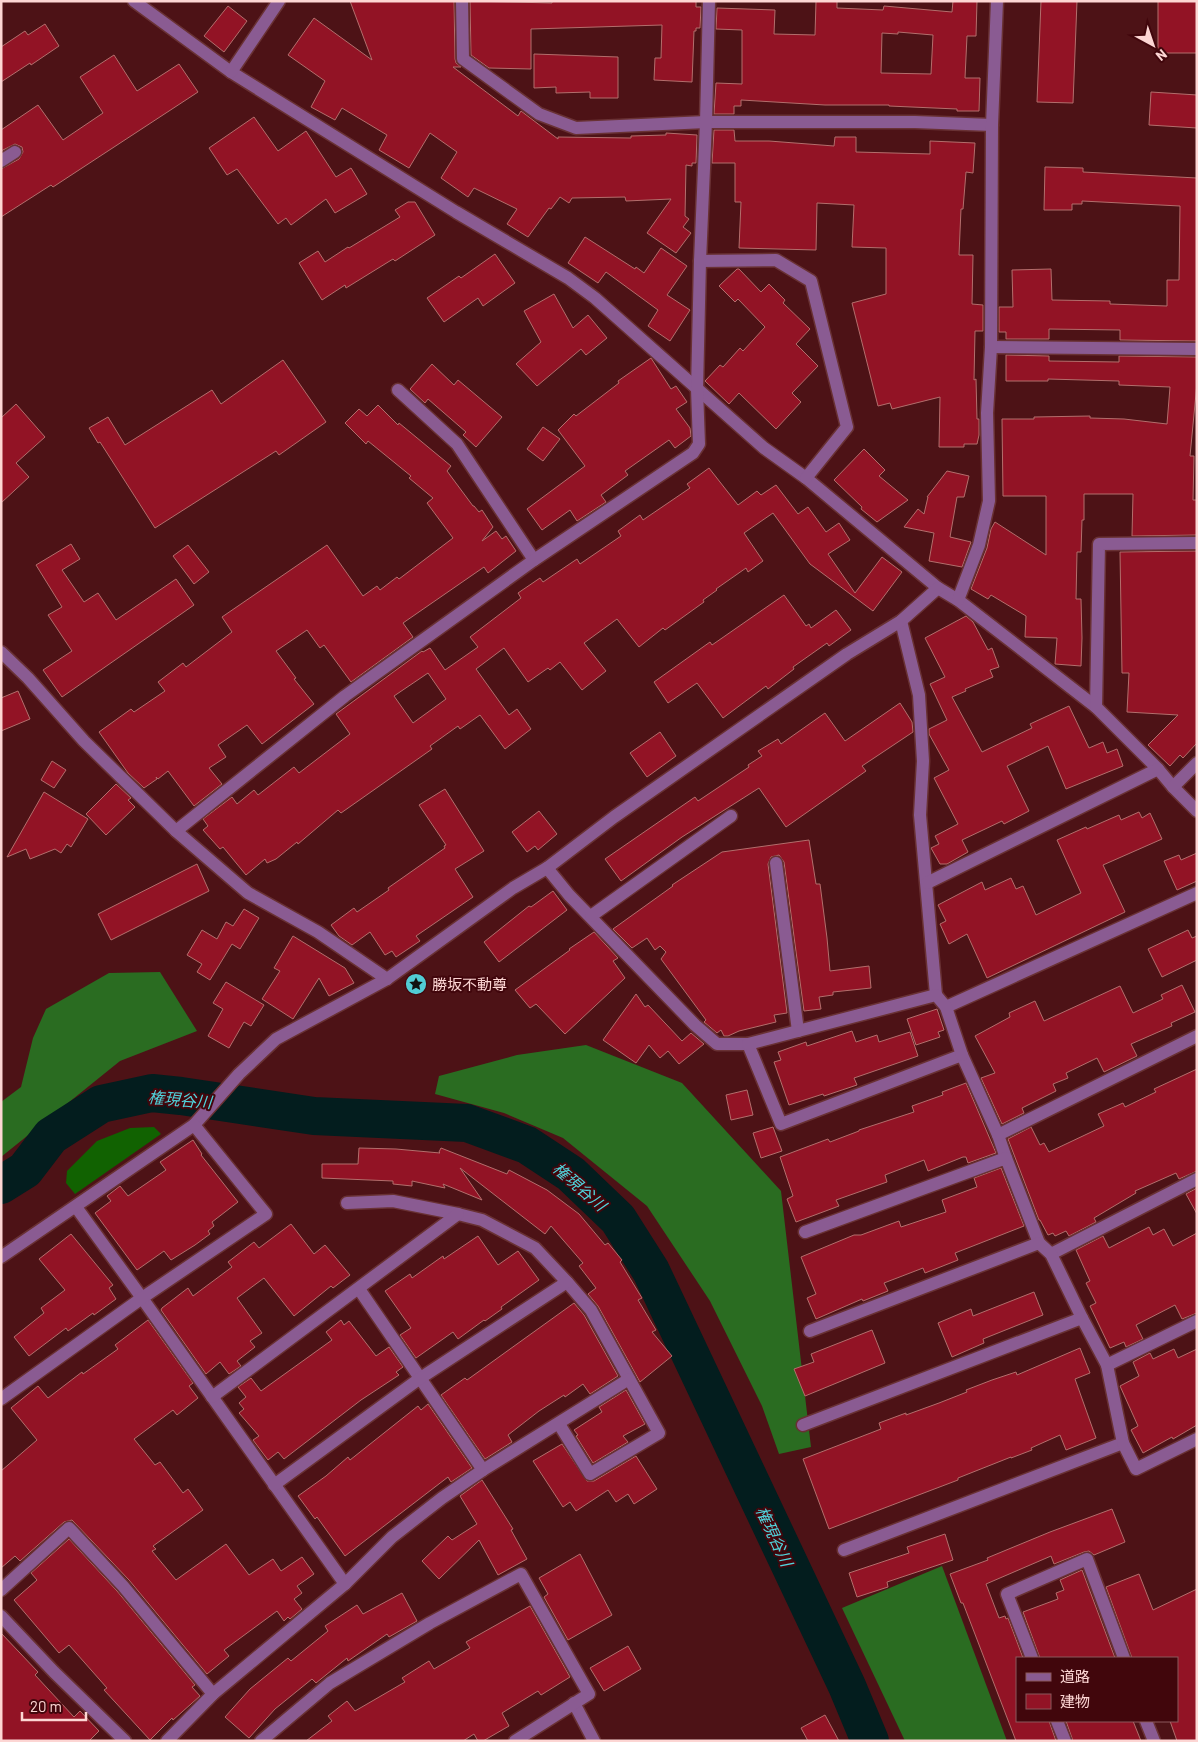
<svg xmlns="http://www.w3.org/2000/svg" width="1198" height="1742" viewBox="0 0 1198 1742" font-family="Barlow,'Noto Sans JP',sans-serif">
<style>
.green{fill:#116201}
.forest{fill:#2a6c21}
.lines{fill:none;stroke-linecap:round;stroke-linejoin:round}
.river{stroke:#031d1e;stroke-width:38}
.building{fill:#921325;stroke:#b36e6c;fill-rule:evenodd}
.minor-casing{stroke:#693134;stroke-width:15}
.minor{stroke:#8a5b92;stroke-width:12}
.labels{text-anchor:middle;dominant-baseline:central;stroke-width:4;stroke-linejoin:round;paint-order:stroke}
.poi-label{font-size:15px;fill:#fdd6d4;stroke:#41060c;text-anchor:start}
.water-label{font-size:16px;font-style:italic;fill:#50d4dc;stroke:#41060c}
</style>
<rect width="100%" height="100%" fill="#4d1216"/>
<!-- green -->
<polygon class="green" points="154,1127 161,1134 75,1194 66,1183 67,1171 97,1141 130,1128"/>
<!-- forest -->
<g class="forest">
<polygon points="160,972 197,1031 120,1061 1,1157 1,1102 21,1087 33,1038 46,1009 109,973"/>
<polygon points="586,1045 682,1083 781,1191 811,1447 779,1454 762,1406 710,1301 647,1206 563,1138 504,1113 435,1094 439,1076 517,1055"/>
<polygon points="942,1566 1007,1741 905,1741 842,1608"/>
</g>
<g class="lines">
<!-- river -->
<polyline class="river" points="1,1185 25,1170 51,1136 101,1104 152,1093 181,1096 314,1116 467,1123 527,1145 571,1174 618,1219 651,1271 847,1686 870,1741"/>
</g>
<!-- building -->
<g class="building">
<polygon points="350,1 454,1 455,59 456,63 461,67 453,67 518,116 521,111 558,139 558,137 631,138 631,136 666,135 666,133 697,135 696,163 692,163 692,166 686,165 685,216 689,219 683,227 691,233 676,253 647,233 671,199 626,201 625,197 572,198 569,203 560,197 551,209 549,208 528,237 507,224 517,209 474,188 468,197 441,178 457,152 430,133 409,168 379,150 387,135 342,108 335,120 311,107 325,81 288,55 314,18 372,60"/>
<polygon points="470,1 552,3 552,1 696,1 696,7 701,7 700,28 696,28 696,31 694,31 692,82 654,80 655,58 661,58 662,25 531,29 531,69 489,68 471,55"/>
<path d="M816 1H837V8L883 10 884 6 952 12 953 1H977L976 36H967L965 78H980L979 111H957V109L889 106V105H825L741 100V106H734V114H714L716 83 742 84V30L716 29 717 8 775 10 774 34 815 35ZM898 32 933 35 931 74 881 73 882 33 898 34Z"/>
<polygon points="1041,1 1077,1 1073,103 1037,102"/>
<rect x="1158" y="1" width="39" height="52"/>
<polygon points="228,6 247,21 224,52 204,36"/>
<polygon points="45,24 59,46 31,65 30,63 1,82 1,47 25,31 28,35"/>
<polygon points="534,54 618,57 618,98 590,98 590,92 556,93 556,87 534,88"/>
<polygon points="114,55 137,91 179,64 198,92 53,187 51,185 1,217 1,169 19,159 23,152 22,147 15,144 1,151 1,130 38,105 63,140 103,113 80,77"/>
<polygon points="1151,92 1197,95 1197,128 1149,125"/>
<polygon points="254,117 278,151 306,131 336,177 351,168 367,194 335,213 326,199 291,225 286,218 278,224 237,169 227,175 209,148"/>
<polygon points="714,130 734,130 735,141 769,141 834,146 835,137 856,137 856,152 930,154 930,141 975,143 973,173 966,172 963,209 961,209 959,255 973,255 972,304 983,305 983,331 975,331 974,380 976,379 977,419 979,419 979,435 977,444 964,444 964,447 939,447 940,397 892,409 890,403 878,406 852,303 886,294 886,248 852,247 854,205 817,203 816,250 739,248 741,202 735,202 735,163 712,163"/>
<polygon points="1045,167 1083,168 1083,172 1197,178 1197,341 1120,340 1120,330 1049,329 1049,339 1006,339 1006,332 999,332 999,307 1013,307 1012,270 1051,269 1052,300 1110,301 1110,304 1167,306 1167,280 1179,280 1180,206 1082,201 1082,204 1072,204 1072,210 1044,210"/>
<polygon points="408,202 415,202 435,235 395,261 393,259 346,288 345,285 322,300 299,263 318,251 325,262 348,247 349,248 400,217 395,210"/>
<polygon points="585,237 635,269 636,267 644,273 661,248 687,266 667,295 690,310 670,341 648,326 658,310 606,272 598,283 568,263"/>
<polygon points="495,254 515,283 483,306 478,298 444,322 427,298 459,276 461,278"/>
<polygon points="737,269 739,269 761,292 769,284 785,300 783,303 810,329 796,344 818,366 792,393 801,402 776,429 739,393 729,404 705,381 720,365 723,367 740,348 743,351 765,327 738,299 735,302 719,286"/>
<polygon points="554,294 573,328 588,315 607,338 586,355 581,349 537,386 516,364 541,342 524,311"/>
<polygon points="1006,355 1049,356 1049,361 1119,362 1119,356 1197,357 1197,383 1190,456 1194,456 1193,500 1197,500 1197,535 1132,536 1133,494 1084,494 1084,520 1082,520 1081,552 1077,552 1076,599 1081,599 1082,638 1081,666 1055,664 1057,638 1025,637 1026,616 991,595 988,599 971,589 987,548 991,529 995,522 1046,555 1046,496 1003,496 1002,419 1034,419 1034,417 1090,416 1090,418 1124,419 1167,424 1170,387 1119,385 1119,381 1048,379 1048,381 1006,381"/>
<polygon points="651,358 671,389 676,386 687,402 676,409 690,428 691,436 675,448 669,440 625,471 628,475 601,495 606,502 577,521 570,510 542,530 527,509 585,466 558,430 574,414 576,416 619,383 618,381"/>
<polygon points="283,360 326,422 279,455 276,451 155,528 100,442 98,443 89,428 108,417 125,445 212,390 221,404"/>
<polygon points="432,364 454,385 458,380 502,417 476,447 463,435 466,432 428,399 425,403 410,389"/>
<polygon points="16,404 45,437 16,463 29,477 1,503 1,418"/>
<polygon points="378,405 398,425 399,423 451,466 447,471 473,506 474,506 479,512 482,510 493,527 482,541 496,531 502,539 506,536 516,551 488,573 484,567 403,623 413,637 351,682 324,645 320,648 307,630 276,651 296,678 294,679 314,704 262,744 247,725 218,745 226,757 209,768 222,784 194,806 168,771 158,779 156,777 157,779 144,788 128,773 99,732 131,709 134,712 165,691 158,682 183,663 186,667 232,632 222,617 327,545 363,596 377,586 380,590 397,577 399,579 453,538 427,503 433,498 409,478 411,476 368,441 366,444 345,423 359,409 367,416"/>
<polygon points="543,427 560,439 543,461 527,449"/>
<polygon points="864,449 885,470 879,476 908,500 877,522 861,509 862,507 834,480"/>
<path d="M709 468 738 505 757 491 761 495 776 485 798 514 808 507 826 532 839 523 850 540 828 554 855 593 882 557 902 572 873 611 810 564 773 513 744 533 763 561 748 572 746 568 716 589 717 590 703 600 704 602 665 630 663 628 639 647 617 619 584 643 606 671 582 690 560 662 550 670 548 668 528 682 504 648 476 669 509 715 517 709 531 729 505 749 480 715 460 729 458 726 430 746 432 749 341 813 338 810 298 844 297 842 276 859 267 863 265 859 246 875 223 847 220 849 203 830 208 826 203 819 232 797 237 804 254 790 258 795 294 767 299 773 350 734 336 714 422 651 423 652 430 648 445 670 478 647 470 637 521 598 518 593 540 578 543 582 577 559 580 564 621 536 618 531 640 515 643 520 690 488 687 484ZM428 673 446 699 413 723 394 696Z"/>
<polygon points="947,471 969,476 964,497 957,497 950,537 971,542 962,567 929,561 934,533 904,527 918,509 924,514 928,497 927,497"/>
<polygon points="71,544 80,559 62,570 84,602 98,593 116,620 176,579 194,605 62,697 43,670 72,651 48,615 62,607 36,565"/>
<polygon points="188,545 209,572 194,584 173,556"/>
<polygon points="1197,551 1197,743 1183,758 1180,755 1170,766 1148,745 1178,715 1127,712 1129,673 1122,673 1120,552"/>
<polygon points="784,595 806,626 809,624 811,628 836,610 851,630 829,646 827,643 793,667 794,669 768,689 766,686 723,718 697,683 668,703 654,682 710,642 712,645"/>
<polygon points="966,616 973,622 988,650 992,648 999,667 990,670 993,677 965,689 966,691 952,697 982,752 1032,728 1030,724 1069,706 1089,748 1103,742 1107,753 1117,749 1123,766 1066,789 1048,746 1007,766 1029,811 1004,824 1002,821 962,840 968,852 947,864 940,864 931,848 939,844 935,836 958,824 934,778 949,770 929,734 929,729 947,720 930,684 945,677 925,638"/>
<polygon points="18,691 30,719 1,731 1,698"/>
<polygon points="900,703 912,722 913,732 862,766 866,771 786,827 759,788 682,837 621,881 605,859 695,797 698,801 749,767 748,765 762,756 758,751 778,739 781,744 825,713 845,741"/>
<polygon points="660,732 676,756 647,777 630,753"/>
<polygon points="52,761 66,770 54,788 41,780"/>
<polygon points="116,784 131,798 128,800 135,807 106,835 86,814"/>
<polygon points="445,789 484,851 455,869 473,897 416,936 420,941 396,957 392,951 385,955 370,932 352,945 339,936 331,925 354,908 357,912 389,890 388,888 445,848 444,846 446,845 419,805"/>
<polygon points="44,792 88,819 71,847 67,844 61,853 55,849 30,859 26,849 7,857"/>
<polygon points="539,811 557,834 538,850 535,846 527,852 512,832"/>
<polygon points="1139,812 1142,818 1150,813 1162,839 1103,865 1125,912 987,978 967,934 949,944 940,924 946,921 938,905 982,882 985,890 1011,878 1016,889 1023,886 1036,915 1081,893 1057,840 1086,827 1087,829 1119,815 1121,820"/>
<polygon points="809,840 816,884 820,884 827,938 830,971 869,966 871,988 833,992 833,995 819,997 821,1009 804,1011 784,862 779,855 771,857 768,864 787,1013 774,1015 776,1022 739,1031 728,1036 724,1036 721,1030 717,1033 704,1022 706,1020 661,959 666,952 660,946 655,950 647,938 632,948 613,929 673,886 672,885 722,852"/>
<polygon points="1197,853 1197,881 1177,890 1164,861 1179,855 1181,860"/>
<polygon points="197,864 209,891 111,940 98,914"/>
<polygon points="553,891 567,910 499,962 484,942 529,906 531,907"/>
<polygon points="244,909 259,918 240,949 232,944 210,980 197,972 202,964 187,955 202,930 217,939 226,922 233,926"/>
<polygon points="1188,930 1192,938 1197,936 1197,960 1162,977 1148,949"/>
<polygon points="594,932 618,958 613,961 625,978 565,1034 536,1004 530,1008 515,990 570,950 569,949"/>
<polygon points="293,936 345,968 354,983 329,996 319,978 293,1019 262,999 280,971 274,968"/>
<polygon points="226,982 264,1005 251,1026 244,1022 229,1048 208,1036 223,1009 213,1003"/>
<polygon points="1182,985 1195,1012 1171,1023 1172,1026 1131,1044 1137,1056 1104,1072 1097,1058 1066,1073 1068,1078 1053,1084 1056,1091 1022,1108 1024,1113 1002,1124 981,1078 995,1073 975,1036 1010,1017 1009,1013 1035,1001 1044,1021 1120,986 1133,1013 1163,999 1161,995"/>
<polygon points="636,994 645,1007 648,1005 682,1041 691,1033 704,1044 679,1064 668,1051 660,1058 649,1045 636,1063 603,1040"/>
<polygon points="937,1009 944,1030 938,1032 940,1037 916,1045 907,1019"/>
<polygon points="852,1031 856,1042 877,1035 879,1042 910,1032 918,1056 854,1078 857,1085 824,1096 823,1094 789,1105 774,1062 781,1060 778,1052 806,1042 807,1046"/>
<polygon points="1197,1069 1197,1171 1179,1179 1176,1173 1135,1191 1136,1193 1094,1218 1096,1222 1069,1236 1066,1231 1055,1236 1053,1233 1048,1235 1040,1220 1039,1220 1008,1139 1031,1127 1040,1145 1044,1143 1049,1152 1104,1126 1098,1114 1123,1103 1125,1107 1156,1092 1154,1089"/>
<polygon points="966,1083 996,1153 968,1163 966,1157 963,1157 928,1171 924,1160 885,1175 887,1182 836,1200 839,1206 796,1222 787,1199 793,1196 780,1157 828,1139 830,1142 859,1131 859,1130 914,1112 912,1106 943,1095 942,1092"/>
<polygon points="747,1090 753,1115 731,1120 726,1095"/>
<polygon points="773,1127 782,1151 761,1158 753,1133"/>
<polygon points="193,1140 202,1154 201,1155 238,1202 212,1222 214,1226 208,1231 210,1234 195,1245 171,1260 164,1251 137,1270 95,1213 111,1201 107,1196 120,1186 128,1196 166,1170 160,1162"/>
<polygon points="359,1148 396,1149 440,1153 439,1152 441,1148 507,1174 509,1170 547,1190 579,1214 605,1245 608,1243 622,1260 620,1262 642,1298 638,1300 656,1330 652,1332 672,1356 640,1382 598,1306 588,1294 596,1288 579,1266 583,1263 551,1226 545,1234 460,1168 482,1200 443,1184 445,1188 412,1181 412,1186 393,1184 393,1181 322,1178 322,1164 358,1164"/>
<polygon points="1001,1168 1024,1226 955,1253 958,1260 925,1273 923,1268 884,1283 888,1291 863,1301 862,1299 816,1319 807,1298 816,1294 801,1257 854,1235 861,1235 899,1221 901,1227 946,1212 942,1200 977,1187 974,1178"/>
<polygon points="1197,1188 1197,1214 1186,1194"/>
<polygon points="291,1224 314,1254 325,1245 350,1275 333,1288 331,1286 294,1316 264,1278 237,1298 262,1333 250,1341 255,1347 237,1361 241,1366 229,1374 220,1362 206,1374 161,1310 162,1308 188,1288 193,1296 232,1267 228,1262 254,1242 259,1248"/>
<polygon points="1149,1227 1153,1235 1164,1229 1173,1246 1197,1233 1197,1313 1182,1319 1175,1305 1136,1325 1143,1339 1126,1347 1124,1342 1110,1348 1090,1306 1096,1303 1086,1283 1090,1281 1076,1250 1103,1236 1109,1248"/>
<polygon points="71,1234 113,1285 109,1288 116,1299 94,1315 93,1313 68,1331 66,1328 29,1356 14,1337 44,1313 41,1308 65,1290 39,1259"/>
<polygon points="478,1236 498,1265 518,1251 539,1280 501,1307 502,1309 485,1321 484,1320 458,1339 453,1332 416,1358 400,1335 411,1328 385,1291 410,1274 412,1278 443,1256 444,1259"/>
<polygon points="1034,1292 1043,1315 983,1339 984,1343 952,1357 938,1323 971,1309 973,1316"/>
<polygon points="574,1303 584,1315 618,1376 590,1394 583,1384 565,1397 564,1395 539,1411 508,1435 512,1442 485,1459 441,1395 465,1378 467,1380"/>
<polygon points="148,1320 193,1383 189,1386 198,1398 177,1415 173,1410 134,1439 155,1465 160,1462 183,1493 188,1489 203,1510 153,1546 156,1549 152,1551 176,1580 226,1544 249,1575 273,1559 281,1571 302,1557 314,1574 297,1586 302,1593 294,1599 302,1609 290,1619 288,1617 284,1621 277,1611 224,1650 229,1656 207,1674 129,1580 72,1520 64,1522 20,1561 15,1556 1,1568 1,1471 37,1440 11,1408 38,1386 48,1398 82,1372 83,1374 118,1349 115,1345"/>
<polygon points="341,1320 344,1325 349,1321 376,1356 389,1347 403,1367 396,1372 399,1375 361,1400 284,1459 278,1452 268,1460 253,1440 259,1436 239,1413 244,1409 239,1403 246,1397 238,1387 251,1378 261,1391 332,1340 326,1332"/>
<polygon points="872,1330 885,1363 805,1396 794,1369 814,1362 811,1354"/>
<polygon points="1080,1348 1090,1373 1075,1379 1096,1438 1066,1450 1060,1435 1031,1448 1032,1450 1011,1458 1011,1457 958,1478 958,1480 829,1529 803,1459 881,1429 879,1423 906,1413 906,1415 939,1403 967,1392 966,1390 992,1380 1016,1372 1017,1375"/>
<polygon points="1174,1349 1178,1358 1197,1349 1197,1425 1173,1439 1172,1437 1143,1453 1131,1430 1138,1426 1120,1386 1139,1376 1133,1362 1150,1353 1153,1359"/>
<polygon points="626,1390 645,1424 623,1436 628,1442 593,1463 576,1436 578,1435 574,1430 602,1412 599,1407"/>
<polygon points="428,1404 472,1468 451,1482 448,1477 345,1556 317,1517 315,1519 298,1496 326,1476 348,1457 350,1460 418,1406 421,1410"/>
<polygon points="562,1444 587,1481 594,1481 636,1456 657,1489 634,1504 628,1494 616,1502 608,1490 576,1511 570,1502 563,1507 533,1461"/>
<polygon points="482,1480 513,1529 511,1530 527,1559 498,1575 479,1540 439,1579 422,1561 448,1536 452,1540 477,1524 460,1496"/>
<polygon points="1112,1509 1125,1542 1094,1555 1089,1551 1084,1552 1054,1564 1051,1556 986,1584 999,1618 1005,1616 1006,1619 1008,1618 1023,1658 1017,1658 1017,1721 1049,1721 1056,1741 1016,1741 963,1603 961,1603 950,1574 988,1560 987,1558 1050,1532"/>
<polygon points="945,1534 953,1560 887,1582 888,1587 857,1597 849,1573 909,1553 907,1547"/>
<polygon points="69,1539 117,1591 195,1685 192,1687 200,1696 173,1720 172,1718 150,1740 104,1690 107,1688 69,1645 59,1653 14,1600 37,1580 31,1573"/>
<polygon points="580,1554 612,1615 568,1640 544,1597 548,1594 539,1578"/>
<polygon points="1082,1570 1115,1658 1040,1658 1023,1612 1058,1599 1056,1593 1064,1590 1060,1580"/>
<polygon points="1139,1574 1153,1610 1197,1589 1197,1741 1177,1741 1170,1721 1177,1721 1177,1658 1132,1658 1106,1587"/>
<polygon points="402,1593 417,1621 389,1637 387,1634 348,1661 347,1658 316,1683 312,1679 275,1709 249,1738 225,1717 250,1689 288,1658 291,1661 328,1631 325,1626 357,1605 363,1614"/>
<polygon points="530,1606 570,1677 541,1695 538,1691 502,1713 509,1726 483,1741 478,1741 474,1734 463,1741 306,1741 332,1721 328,1716 347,1701 355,1711 405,1682 402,1678 429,1661 434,1669 470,1648 466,1642"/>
<polygon points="1,1633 38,1672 35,1675 74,1717 80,1711 99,1731 89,1741 1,1741"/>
<polygon points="628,1646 641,1669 604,1691 590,1668"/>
<polygon points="825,1715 839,1741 808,1741 801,1728"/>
<polygon points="1066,1721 1133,1721 1141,1741 1073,1741"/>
</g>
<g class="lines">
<!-- minor casing -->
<g class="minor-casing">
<g id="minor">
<polyline points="134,1 231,72 456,212 568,278 595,298 764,448 806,478 938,588 958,600 1096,707 1158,769 1173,787 1197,811"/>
<polyline points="462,1 463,59 539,114 576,128 706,122 915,122 992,125"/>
<polyline points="231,72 279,1"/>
<polyline points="1,161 15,152"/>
<polyline points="700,261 776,260 811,281 847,427 806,478"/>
<polyline points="991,347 1197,349"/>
<polyline points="398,390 457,444 534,560"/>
<polyline points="958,600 979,545 989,501 987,413 991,347 992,125 997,1"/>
<polyline points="901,621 919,695 923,761 920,815 936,995"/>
<polyline points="1,652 28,678 84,741 176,831"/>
<polyline points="1096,707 1099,544 1197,543"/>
<polyline points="1173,787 1197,763"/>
<polyline points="776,863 798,1031"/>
<polyline points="547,868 569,895 695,1025 717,1044 748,1044 781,1124 962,1055 998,1135 1006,1158"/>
<polyline points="927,883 1158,769"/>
<polyline points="591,916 731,816"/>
<polyline points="387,979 318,932 248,893 176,831 345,696 534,560 693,453 699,444 697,389 700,261 706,122 709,1"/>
<polyline points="946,1007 1197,893"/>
<polyline points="748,1044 936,995 946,1007 962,1055"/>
<polyline points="998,1135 1197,1036"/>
<polyline points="347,1203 393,1201 458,1214 482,1220 535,1248 567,1282 591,1310 659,1433 590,1474 559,1424"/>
<polyline points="76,1207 142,1298 345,1584"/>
<polyline points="805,1232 1006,1158 1039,1243"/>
<polyline points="1051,1254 1197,1179"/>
<polyline points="1,1257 194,1125 239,1074 276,1039 387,979 513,888 547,868 614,817 847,654 901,621 938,588"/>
<polyline points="359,1289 483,1470"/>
<polyline points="810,1331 1039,1243 1051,1254 1082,1318"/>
<polyline points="1107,1365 1197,1321"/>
<polyline points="212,1397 458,1214"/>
<polyline points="1,1399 142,1298 266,1214 194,1125"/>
<polyline points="803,1425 1082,1318 1107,1365 1123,1443 844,1550"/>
<polyline points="1123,1443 1136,1469 1197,1439"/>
<polyline points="274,1485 419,1379 567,1282"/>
<polyline points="1,1590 69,1528 123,1586 213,1694"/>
<polyline points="1,1616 54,1672 125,1741"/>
<polyline points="1032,1658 1007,1594 1087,1559 1124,1658"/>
<polyline points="574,1703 594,1741"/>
<polyline points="1057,1721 1065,1741"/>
<polyline points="1146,1721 1154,1741"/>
<polyline points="167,1741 213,1694 345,1584 392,1537 442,1498 483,1470 629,1379"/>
<polyline points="261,1741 330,1683 430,1623 521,1574 589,1694 515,1741"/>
</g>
</g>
<!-- minor -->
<use href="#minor" class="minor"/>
</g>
<!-- icons -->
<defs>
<g id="sight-disc" transform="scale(1.125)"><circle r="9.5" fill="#51ccd4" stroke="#41060c"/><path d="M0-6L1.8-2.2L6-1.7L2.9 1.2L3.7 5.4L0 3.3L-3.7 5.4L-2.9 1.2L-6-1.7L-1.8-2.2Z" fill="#111"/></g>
</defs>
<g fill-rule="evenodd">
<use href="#sight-disc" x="416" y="984"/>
</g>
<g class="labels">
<!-- poi labels -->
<g class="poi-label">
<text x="432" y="984">勝坂不動尊</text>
</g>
<!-- water labels -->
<g class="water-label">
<text transform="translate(180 1099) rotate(5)">権現谷川</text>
<text transform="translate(580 1186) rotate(41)">権現谷川</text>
<text transform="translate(775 1536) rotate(65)">権現谷川</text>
</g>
</g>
<!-- border -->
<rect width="1198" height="1742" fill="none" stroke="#fdd6d4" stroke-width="5"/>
<!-- legend -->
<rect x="1016" y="1657" width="162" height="65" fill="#41060c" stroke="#8c595c"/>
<rect x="1026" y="1673" width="25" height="8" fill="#8a5b92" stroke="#8c595c"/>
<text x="1060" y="1682" font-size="15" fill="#fdd6d4">道路</text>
<rect x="1026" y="1694" width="25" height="15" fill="#921325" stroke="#8c595c"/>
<text x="1060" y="1707" font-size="15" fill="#fdd6d4">建物</text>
<!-- north arrow -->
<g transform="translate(1153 45) rotate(140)" stroke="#41060c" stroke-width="4" paint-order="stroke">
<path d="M0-4L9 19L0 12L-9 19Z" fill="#fdd6d4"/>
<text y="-8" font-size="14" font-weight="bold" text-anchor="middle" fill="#fdd6d4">N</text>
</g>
<!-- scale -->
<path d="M22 1712v8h64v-8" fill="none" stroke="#fdd6d4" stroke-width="2.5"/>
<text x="30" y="1712" font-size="15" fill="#fdd6d4" stroke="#41060c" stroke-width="4" paint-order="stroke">20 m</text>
</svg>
